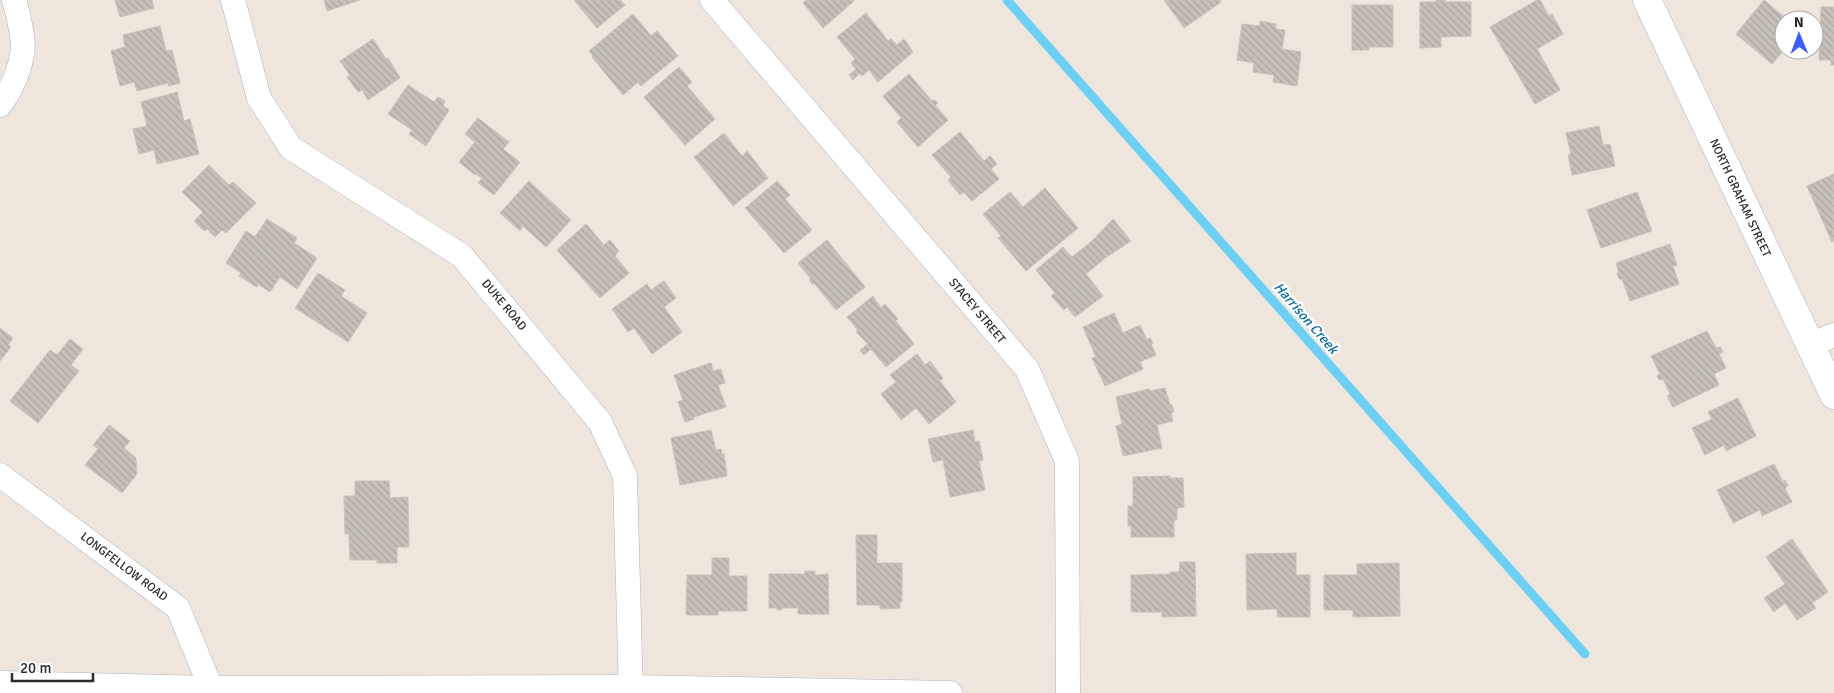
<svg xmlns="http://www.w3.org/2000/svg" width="1834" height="693" viewBox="0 0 1834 693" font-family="Signika,sans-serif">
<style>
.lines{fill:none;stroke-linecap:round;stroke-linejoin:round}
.stream{stroke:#6cd0f4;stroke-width:9}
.building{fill:url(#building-back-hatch);stroke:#c9c2b6}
.street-casing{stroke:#b1b4c0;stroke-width:25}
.secondary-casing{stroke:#b1b4c0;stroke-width:29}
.street{stroke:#fff;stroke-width:24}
.secondary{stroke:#fff;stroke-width:28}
.labels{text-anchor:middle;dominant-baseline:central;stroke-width:4.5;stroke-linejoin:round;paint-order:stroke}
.street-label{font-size:12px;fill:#2b2b2b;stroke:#fff}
.water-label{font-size:14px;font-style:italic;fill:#086ea3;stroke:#fff}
</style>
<defs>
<pattern id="building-back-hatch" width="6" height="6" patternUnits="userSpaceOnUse" patternTransform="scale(1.25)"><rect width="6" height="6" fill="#c6c0b9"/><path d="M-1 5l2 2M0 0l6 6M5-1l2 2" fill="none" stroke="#aaa59f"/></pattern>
</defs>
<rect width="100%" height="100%" fill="#eee6dd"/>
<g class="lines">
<!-- stream -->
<polyline class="stream" points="1007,0 1585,654"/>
</g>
<!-- building -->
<g class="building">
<polygon points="115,0 152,0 154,8 120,17"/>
<polygon points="324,0 360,0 327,11"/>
<polygon points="574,0 620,0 625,5 597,28"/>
<polygon points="806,0 853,0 854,1 823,28 803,3"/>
<polygon points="1164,0 1220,0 1221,2 1184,28"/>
<polygon points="1436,0 1445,0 1445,2 1471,2 1471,36 1441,37 1441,47 1420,48 1420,2 1436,2"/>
<polygon points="1537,0 1540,0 1549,16 1552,14 1563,34 1537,49 1560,90 1535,104 1490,27"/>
<polygon points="1764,0 1788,20 1784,20 1784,50 1772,64 1736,34"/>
<polygon points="1352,5 1393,5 1393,47 1369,47 1369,50 1352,50"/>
<polygon points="1821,7 1834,7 1834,65 1831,65 1831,60 1819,60"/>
<polygon points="866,13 888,41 891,39 897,45 904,39 913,52 878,82 869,70 862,76 860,73 853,80 849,75 856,69 851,63 855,59 837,37"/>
<polygon points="633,14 651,36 657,31 678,56 641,86 638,82 623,95 592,57 593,56 589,51"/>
<polygon points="1260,21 1276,24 1276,29 1285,30 1282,49 1301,52 1297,86 1273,82 1274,75 1253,72 1254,63 1237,60 1242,24 1260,26"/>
<polygon points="160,26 166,51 172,50 180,83 169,86 168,83 137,91 134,82 120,86 111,51 125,47 123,35"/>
<polygon points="373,39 386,59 388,58 400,78 368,100 362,90 358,92 347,77 350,75 340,61"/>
<polygon points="679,67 692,82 687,86 715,119 685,145 644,97"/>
<polygon points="909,74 932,101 935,100 938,103 935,105 948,120 918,147 897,122 901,118 883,96"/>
<polygon points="408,85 434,102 438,97 445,101 443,106 449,110 426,146 409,134 412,130 388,114"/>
<polygon points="177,92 184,121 190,119 199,154 157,164 154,150 139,154 133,129 147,126 141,102"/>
<polygon points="478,118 509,142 503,149 520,162 494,195 478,183 482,178 476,174 475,175 459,162 475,142 465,134"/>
<polygon points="1599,126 1603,145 1610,144 1615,166 1572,175 1568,155 1571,154 1566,133"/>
<polygon points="960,132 984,161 990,156 997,164 991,169 999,179 972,201 964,192 960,195 948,180 951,177 932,155"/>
<polygon points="724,133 742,156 747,151 768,178 733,206 694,157"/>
<polygon points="209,165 229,185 233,182 256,203 226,233 222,230 215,237 207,229 204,231 194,221 203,212 182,192"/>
<polygon points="1834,174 1834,241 1832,242 1807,186"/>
<polygon points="529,181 571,220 546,247 523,226 520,231 500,213"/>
<polygon points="777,181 790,195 785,199 812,230 784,253 745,208"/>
<polygon points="1045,188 1078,228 1026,271 998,238 1001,236 983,214 1010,192 1023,207"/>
<polygon points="1637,192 1652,231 1601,248 1587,210"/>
<polygon points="267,219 297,238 294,243 317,258 297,289 280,277 270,292 258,284 257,287 239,276 241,273 226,263 246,231 255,237"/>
<polygon points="1113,219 1131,241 1105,258 1086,274 1103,296 1075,317 1067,307 1064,310 1051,296 1055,293 1036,270 1063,247 1072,257 1092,241"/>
<polygon points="586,224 604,245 610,240 619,251 615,256 629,273 600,298 557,250"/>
<polygon points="827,240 865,287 836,310 814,283 813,285 809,280 811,279 798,263"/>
<polygon points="1670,244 1677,265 1673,266 1679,284 1630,301 1622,279 1619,279 1617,273 1619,273 1616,263"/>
<polygon points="318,273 345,290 341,296 367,313 348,342 295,308"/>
<polygon points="664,281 676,298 664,307 682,332 652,354 634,328 628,332 612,309 647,284 651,290"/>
<polygon points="873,296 881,308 885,304 898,319 895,320 914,344 886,367 871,349 864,355 860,350 868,344 857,333 857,329 847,317"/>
<polygon points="1114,313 1123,333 1140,325 1147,340 1150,338 1153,343 1151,344 1156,355 1140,362 1143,369 1105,386 1092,358 1096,357 1083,327"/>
<polygon points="0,328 13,338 8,345 11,347 0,361"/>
<polygon points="1707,331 1716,348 1720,347 1723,352 1719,354 1726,368 1714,374 1719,385 1673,407 1667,396 1670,394 1663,379 1659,380 1657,376 1660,374 1651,356"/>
<polygon points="70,339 83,349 71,365 79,371 38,423 10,401 50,350 57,355"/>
<polygon points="917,354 925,365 930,361 943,378 940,381 956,402 929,424 916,408 901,420 881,394 896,382 890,375"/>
<polygon points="711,363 713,371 721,369 725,383 718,385 726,407 694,417 694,419 685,422 678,402 683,400 674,375"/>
<polygon points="1165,388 1170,405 1172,405 1174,412 1171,413 1173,421 1157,425 1162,448 1123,456 1116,426 1122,424 1116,397 1149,389 1150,391"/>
<polygon points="1738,398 1756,436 1726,451 1724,445 1705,455 1692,428 1712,419 1708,412"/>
<polygon points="109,425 130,441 124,448 136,458 137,474 122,493 85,465 98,449 93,445"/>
<polygon points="711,430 716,450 721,449 722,454 724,454 727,476 680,485 671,438"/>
<polygon points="973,430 975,442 979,441 983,460 979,461 985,490 950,497 943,460 933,462 928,439"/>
<polygon points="1774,464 1783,482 1785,480 1788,486 1785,488 1792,502 1762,516 1760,510 1733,523 1717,490"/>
<polygon points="1170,476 1169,478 1183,478 1184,507 1177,508 1177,520 1174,520 1174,537 1131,537 1131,526 1128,526 1128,506 1133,506 1133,477"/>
<polygon points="355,481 389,481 390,498 408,497 409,547 397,547 397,563 377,563 377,560 350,560 349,534 345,534 344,496 355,496"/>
<polygon points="856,535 877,535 877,563 902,563 902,602 900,602 900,608 880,609 880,605 857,605"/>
<polygon points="1792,539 1828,592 1812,603 1816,608 1797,620 1785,603 1774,612 1764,598 1785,584 1766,557"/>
<polygon points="1296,553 1296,575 1310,575 1310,617 1277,617 1277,609 1247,610 1246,554"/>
<polygon points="712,558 729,558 729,576 747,576 747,611 718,611 718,615 686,615 687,575 712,575"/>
<polygon points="1180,562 1195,562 1196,616 1162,617 1162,612 1131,612 1131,575 1170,574 1170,572 1179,572"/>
<polygon points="1399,563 1400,616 1353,617 1353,610 1324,610 1324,575 1357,575 1357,564"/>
<polygon points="805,571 815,571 815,575 828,574 829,614 798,614 798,608 782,608 782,610 777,610 777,608 769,608 769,574 805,574"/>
</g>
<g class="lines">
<!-- street casing -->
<g class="street-casing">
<g id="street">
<polyline points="233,0 259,98 291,148 462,256 600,422 625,476 631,693"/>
<polyline points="712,0 1027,369 1067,461 1068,693"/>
<path d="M0 105C11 90 19 73 22 55 25 43 18 12 14 0"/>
<polyline points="1810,345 1834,335"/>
<polyline points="0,475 178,608 211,688 211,693"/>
<polyline points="0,683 211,688 631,687 950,693"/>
</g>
</g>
<!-- secondary casing -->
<g class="secondary-casing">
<polyline id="secondary" points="1647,0 1834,395"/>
</g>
<!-- street -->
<use href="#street" class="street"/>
<!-- secondary -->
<use href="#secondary" class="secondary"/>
</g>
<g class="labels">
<!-- street labels -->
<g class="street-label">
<text transform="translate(1740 198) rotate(65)">NORTH GRAHAM STREET</text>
<text transform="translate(504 305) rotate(50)">DUKE ROAD</text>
<text transform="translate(977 311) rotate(50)">STACEY STREET</text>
<text transform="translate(124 567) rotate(37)">LONGFELLOW ROAD</text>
</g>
<!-- water labels -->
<g class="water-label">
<text transform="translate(1306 318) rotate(49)">Harrison Creek</text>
</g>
</g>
<!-- north arrow -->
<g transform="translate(1799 35) rotate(359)"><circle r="24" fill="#ffffff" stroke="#aaaaaa"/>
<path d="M0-4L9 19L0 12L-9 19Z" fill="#395eff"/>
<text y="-8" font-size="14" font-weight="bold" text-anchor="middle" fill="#2b2b2b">N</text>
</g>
<!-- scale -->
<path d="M12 673v8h81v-8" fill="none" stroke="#2b2b2b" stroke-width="2.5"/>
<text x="20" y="673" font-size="15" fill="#2b2b2b" stroke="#ffffff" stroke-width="4" paint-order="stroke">20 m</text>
</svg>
